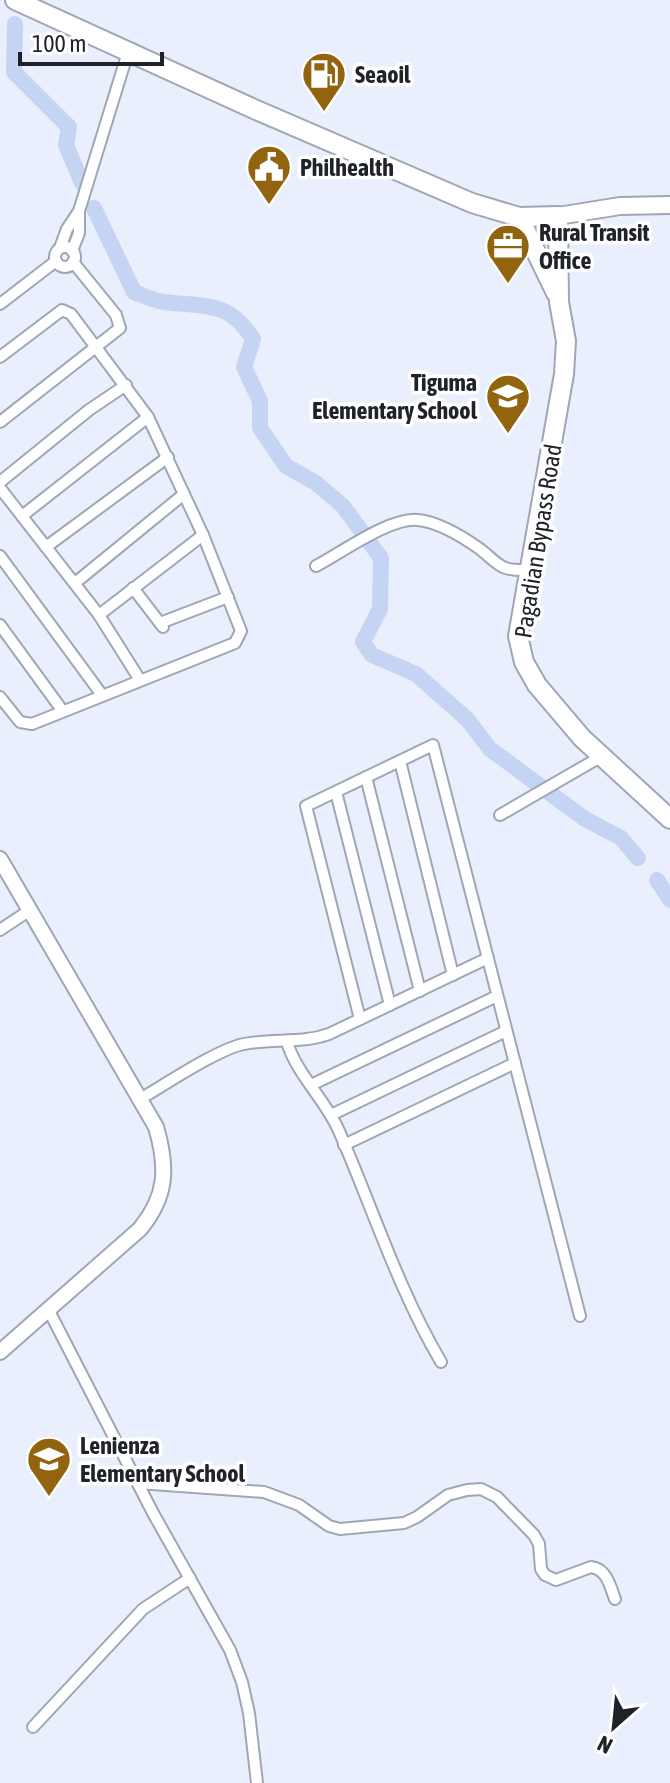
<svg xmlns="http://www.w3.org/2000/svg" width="670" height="1783" viewBox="0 0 670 1783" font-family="'Asap Condensed',sans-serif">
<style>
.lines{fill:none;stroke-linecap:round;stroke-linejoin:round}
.river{stroke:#c6d4f4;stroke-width:16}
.street-casing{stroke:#9fa6b5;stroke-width:14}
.secondary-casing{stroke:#9fa6b5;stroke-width:18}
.primary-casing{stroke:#9fa6b5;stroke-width:20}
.highway-casing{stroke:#9fa6b5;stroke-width:22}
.street{stroke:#fff;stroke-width:10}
.secondary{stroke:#fff;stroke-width:14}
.primary{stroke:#fff;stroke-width:16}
.highway{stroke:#fff;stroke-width:18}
.labels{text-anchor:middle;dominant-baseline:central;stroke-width:7;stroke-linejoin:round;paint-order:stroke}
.poi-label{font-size:24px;font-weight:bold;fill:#1f2228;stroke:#fff;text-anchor:start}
.street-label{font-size:24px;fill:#1f2228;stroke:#fff}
</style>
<rect width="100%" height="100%" fill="#e9effc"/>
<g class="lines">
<!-- river -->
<g class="river">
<polyline points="15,24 14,72 69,127 66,145 82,183"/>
<path d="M94 208 134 292C144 296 154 301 164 302 204 307 229 300 253 339L244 367 260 401V428L286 466 316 483 343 506 381 558 380 609 363 642 372 655 416 674 467 719 490 749 585 819 621 838 638 858"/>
<polyline points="657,880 670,900"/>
</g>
<!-- street casing -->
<g class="street-casing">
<g id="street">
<circle cx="65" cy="257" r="10"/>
<polyline points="60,248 67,229 79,211 128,52"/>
<polyline points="72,251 79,233 79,213"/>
<polyline points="0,304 56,261"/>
<polyline points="0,357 62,310 71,314 148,417 203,535 241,631 235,643 32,724 20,722 0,697"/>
<polyline points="0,422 120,328 116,315 73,262"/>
<polyline points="0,482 89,410 126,385"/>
<polyline points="0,488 99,615 140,680"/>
<polyline points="22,516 148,417"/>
<polyline points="46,547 168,457"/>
<polyline points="0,556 102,695"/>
<path d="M316 566C341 553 390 517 418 520 438 522 463 537 480 549 501 566 500 571 529 570"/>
<polyline points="75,583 184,494"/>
<polyline points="133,588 163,627"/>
<polyline points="99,615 203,535"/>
<polyline points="160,623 228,597"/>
<polyline points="0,625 62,710"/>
<polyline points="400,761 453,975"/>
<polyline points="366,777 420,991"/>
<polyline points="336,792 390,1005"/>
<polyline points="500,815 602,756"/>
<polyline points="0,930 30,910"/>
<polyline points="360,1019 306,806 433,745 580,1316"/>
<path d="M287 1042C297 1075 325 1099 339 1131 373 1209 398 1289 441 1362"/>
<polyline points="311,1085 497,996"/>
<path d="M140 1099C166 1084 218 1049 244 1044 273 1038 301 1044 329 1034L488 958"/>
<polyline points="331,1115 506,1031"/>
<polyline points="344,1145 515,1063"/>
<polyline points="48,1309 153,1513 230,1650 242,1682 249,1713 257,1783"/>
<path d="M138 1483 264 1492 299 1505 329 1526 340 1529 404 1523 417 1517 448 1495 467 1490 481 1489 497 1497 534 1535 539 1544 541 1569 545 1575 556 1580 591 1567C607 1569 610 1586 615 1599"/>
<polyline points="33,1727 143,1609 190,1578"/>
</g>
</g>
<!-- secondary casing -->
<g class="secondary-casing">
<path id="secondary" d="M0 859 156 1127C168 1168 167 1196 140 1229L0 1352"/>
</g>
<!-- primary casing -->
<g class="primary-casing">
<polyline id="primary" points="558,216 620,206 670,205"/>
</g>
<!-- highway casing -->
<g class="highway-casing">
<g id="highway">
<polyline points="15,0 254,109 472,203 519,217 558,216 559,302 566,341 564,374 518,636 524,662 537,685 582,738 670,819"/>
<polyline points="519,217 556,293"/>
</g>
</g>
<!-- street -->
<use href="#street" class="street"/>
<!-- secondary -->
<use href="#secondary" class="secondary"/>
<!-- primary -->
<use href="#primary" class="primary"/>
<!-- highway -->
<use href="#highway" class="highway"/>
</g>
<!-- icons -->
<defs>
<g id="fuel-pin" transform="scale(2.3)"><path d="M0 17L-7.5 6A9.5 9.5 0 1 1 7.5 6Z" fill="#926410" stroke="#fff"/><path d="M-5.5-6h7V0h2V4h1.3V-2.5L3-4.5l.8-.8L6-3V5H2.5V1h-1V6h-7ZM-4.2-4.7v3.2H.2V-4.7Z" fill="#fff"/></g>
<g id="civic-pin" transform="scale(2.3)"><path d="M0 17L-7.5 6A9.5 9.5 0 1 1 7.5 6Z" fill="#926410" stroke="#fff"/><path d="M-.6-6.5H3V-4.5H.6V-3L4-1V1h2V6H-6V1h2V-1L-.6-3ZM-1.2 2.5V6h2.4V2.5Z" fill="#fff"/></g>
<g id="office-pin" transform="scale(2.3)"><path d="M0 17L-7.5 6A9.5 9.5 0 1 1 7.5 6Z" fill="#926410" stroke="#fff"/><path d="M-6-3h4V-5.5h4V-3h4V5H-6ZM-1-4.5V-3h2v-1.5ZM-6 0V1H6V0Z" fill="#fff"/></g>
<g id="school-pin" transform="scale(2.3)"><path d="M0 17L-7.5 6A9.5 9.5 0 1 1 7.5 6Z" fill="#926410" stroke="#fff"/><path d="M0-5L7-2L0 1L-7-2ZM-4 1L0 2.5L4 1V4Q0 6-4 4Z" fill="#fff"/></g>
</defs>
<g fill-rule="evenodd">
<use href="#fuel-pin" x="324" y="74"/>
<use href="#civic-pin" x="269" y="167"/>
<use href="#office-pin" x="508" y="246"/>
<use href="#school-pin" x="508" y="396"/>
<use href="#school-pin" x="49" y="1459"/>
</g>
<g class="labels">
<!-- poi labels -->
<g class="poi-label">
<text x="355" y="74">Seaoil</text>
<text x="300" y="167">Philhealth</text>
<text x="539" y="232">Rural Transit<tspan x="539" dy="28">Office</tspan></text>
<text x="477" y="382" text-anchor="end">Tiguma<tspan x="477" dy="28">Elementary School</tspan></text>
<text x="80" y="1445">Lenienza<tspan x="80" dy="28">Elementary School</tspan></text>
</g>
<!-- street labels -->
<g class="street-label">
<text transform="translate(538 541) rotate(-81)">Pagadian Bypass Road</text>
</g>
</g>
<!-- north arrow -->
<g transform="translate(614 1727) rotate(207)" stroke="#ffffff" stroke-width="6" paint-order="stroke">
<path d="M0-6L14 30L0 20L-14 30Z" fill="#1f2228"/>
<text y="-12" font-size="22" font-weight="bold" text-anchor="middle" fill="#1f2228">N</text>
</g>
<!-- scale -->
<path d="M20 52v12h142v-12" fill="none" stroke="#1f2228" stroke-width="4"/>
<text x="32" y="52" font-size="24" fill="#1f2228" stroke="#ffffff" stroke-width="6" paint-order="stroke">100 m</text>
</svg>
